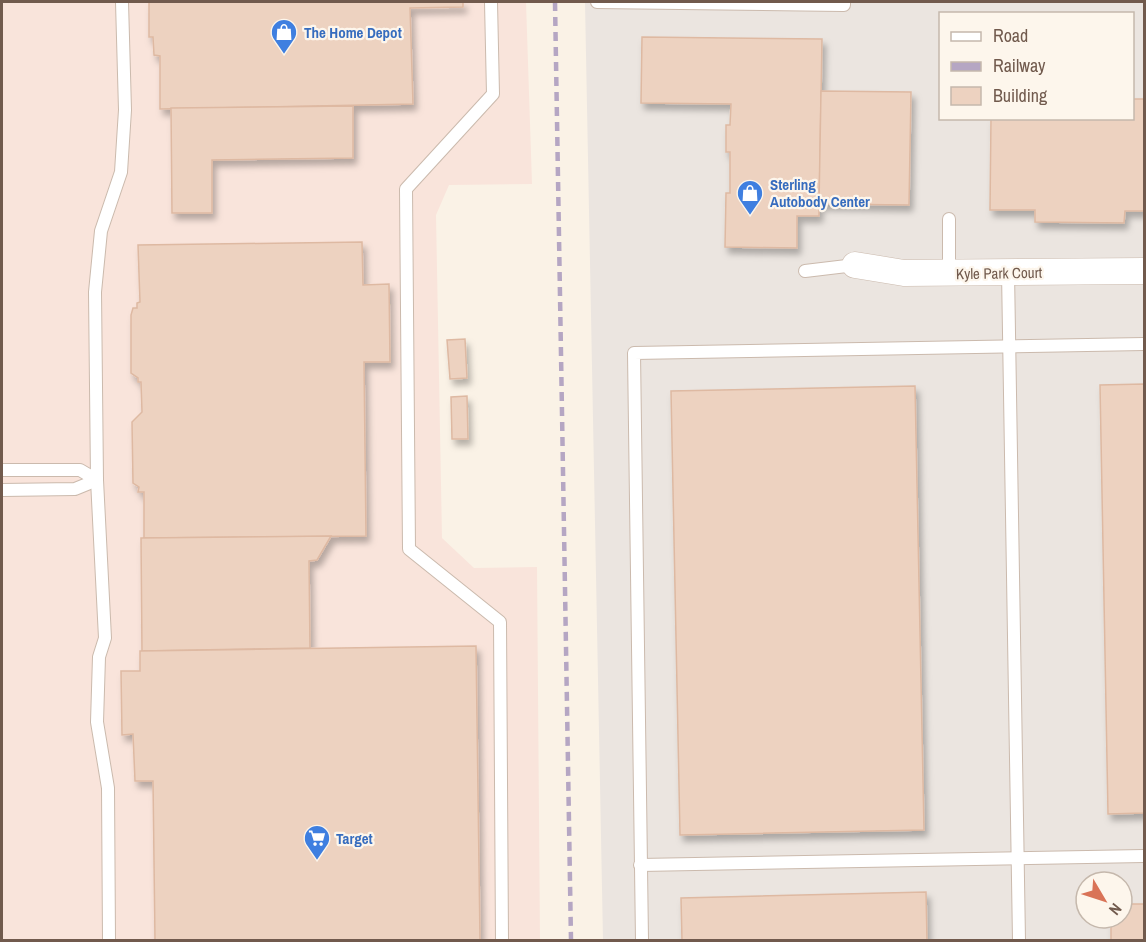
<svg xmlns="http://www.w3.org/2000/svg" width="1146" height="942" viewBox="0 0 1146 942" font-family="'Archivo Narrow',sans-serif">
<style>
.commercial{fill:#f9e4db}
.industrial{fill:#ebe5e0;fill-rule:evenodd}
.building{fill:#edd2c0;stroke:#deb9a2;stroke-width:1.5;filter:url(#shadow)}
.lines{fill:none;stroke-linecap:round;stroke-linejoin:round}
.lane-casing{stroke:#cbbaad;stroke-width:14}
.street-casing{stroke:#cbbaad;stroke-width:27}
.lane{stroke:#fff;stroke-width:12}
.street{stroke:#fff;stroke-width:26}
.rail{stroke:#b5a6c3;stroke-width:4.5;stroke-dasharray:9 6;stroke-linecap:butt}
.labels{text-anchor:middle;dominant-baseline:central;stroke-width:4.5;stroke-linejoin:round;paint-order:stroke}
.shop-label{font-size:15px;font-weight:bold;fill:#366cbe;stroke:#fdf6ec;text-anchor:start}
.street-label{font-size:15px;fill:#715a4d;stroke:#fdf6ec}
</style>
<defs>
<filter id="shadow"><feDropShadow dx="3.5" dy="6" stdDeviation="3" flood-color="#0004"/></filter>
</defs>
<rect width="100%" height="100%" fill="#faf2e6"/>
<!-- commercial -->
<polygon class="commercial" points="2,2 526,2 532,184 449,185 436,215 442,538 474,568 537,567 540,940 2,940"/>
<!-- industrial -->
<path class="industrial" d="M585 2H1144V940H603ZM940 14H1132V118H940ZM1086 882H1122V918H1086Z"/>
<!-- building -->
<g class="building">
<polygon points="149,2 463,2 463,7 410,8 413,104 160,109 160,56 154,55 153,37 149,37"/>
<polygon points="642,37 822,39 819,216 797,216 797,248 725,247 726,193 730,193 730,152 726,152 726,125 730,125 731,104 641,103"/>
<polygon points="821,91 911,92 909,205 819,204"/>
<polygon points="1132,99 1144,99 1144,211 1125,211 1124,223 1035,222 1035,210 990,210 991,118 1132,118"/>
<polygon points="353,106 353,158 212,160 212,213 172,213 171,108"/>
<polygon points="362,242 363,285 389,284 390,362 364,362 366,536 144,538 144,492 138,492 139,487 133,483 132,422 142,412 141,382 138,382 138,378 131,373 131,315 133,308 137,308 137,303 140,302 138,245"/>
<polygon points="465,339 467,378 450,379 447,340"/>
<polygon points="1144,384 1144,813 1108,814 1100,385"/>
<polygon points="915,386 924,830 680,835 671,391"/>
<polygon points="467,396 468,439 452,439 451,397"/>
<polygon points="331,536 317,560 309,561 310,648 142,651 141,538"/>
<polygon points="476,646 480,940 155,940 153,781 135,781 133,734 122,735 121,671 140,671 140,651"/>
<polygon points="926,892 927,940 682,940 681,898"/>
<polygon points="1122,904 1144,904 1144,940 1111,940 1111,918 1122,918"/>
</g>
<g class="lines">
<!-- lane casing -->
<g class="lane-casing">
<g id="lane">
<polyline points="491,2 493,94 406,189 409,549 500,622 502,940"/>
<polyline points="597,2 844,5 844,2"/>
<polyline points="949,219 949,273"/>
<polyline points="805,271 855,265"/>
<polyline points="1008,272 1019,940"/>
<polyline points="2,470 80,470 97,480"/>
<polyline points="2,490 75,489 97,480"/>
<polyline points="640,865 1144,856"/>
<polyline points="109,940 108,788 97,722 99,657 105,638 97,480 95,292 101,231 121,172 125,110 122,2"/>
<polyline points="642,940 634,353 1144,344"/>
</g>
</g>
<!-- street casing -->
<g class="street-casing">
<polyline id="street" points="855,265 904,273 1144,271"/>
</g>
<!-- lane -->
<use href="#lane" class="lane"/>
<!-- street -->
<use href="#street" class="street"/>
<!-- rail -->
<polyline class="rail" points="555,2 571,940"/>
</g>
<!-- icons -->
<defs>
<g id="shop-pin" transform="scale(1.35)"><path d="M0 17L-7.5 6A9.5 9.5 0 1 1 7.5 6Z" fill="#3f7fe0" stroke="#fdf6ec"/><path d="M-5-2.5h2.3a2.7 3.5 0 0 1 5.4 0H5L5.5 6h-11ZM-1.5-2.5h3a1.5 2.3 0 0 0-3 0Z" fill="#fff"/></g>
<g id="supermarket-pin" transform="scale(1.35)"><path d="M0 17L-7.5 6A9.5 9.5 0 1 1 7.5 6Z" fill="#3f7fe0" stroke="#fdf6ec"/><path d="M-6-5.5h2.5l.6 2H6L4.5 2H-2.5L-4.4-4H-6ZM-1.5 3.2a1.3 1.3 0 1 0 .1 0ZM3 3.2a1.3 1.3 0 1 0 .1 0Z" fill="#fff"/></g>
</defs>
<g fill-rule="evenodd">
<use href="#shop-pin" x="284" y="32"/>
<use href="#shop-pin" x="750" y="193"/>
<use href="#supermarket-pin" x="317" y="838"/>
</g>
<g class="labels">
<!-- shop labels -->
<g class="shop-label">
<text x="304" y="32">The Home Depot</text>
<text x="770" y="184">Sterling<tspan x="770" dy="17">Autobody Center</tspan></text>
<text x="336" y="838">Target</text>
</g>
<!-- street labels -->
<g class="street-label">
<text transform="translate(999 273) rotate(-1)">Kyle Park Court</text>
</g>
</g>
<!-- border -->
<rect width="1146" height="942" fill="none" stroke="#715a4d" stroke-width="6"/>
<!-- legend -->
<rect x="939" y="12" width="195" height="108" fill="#fdf6ec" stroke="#c5b8ac" stroke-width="1.5"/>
<rect x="951" y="32" width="30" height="9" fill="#ffffff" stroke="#c5b8ac" stroke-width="1.5"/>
<text x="993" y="42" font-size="18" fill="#715a4d">Road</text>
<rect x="951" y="62" width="30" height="9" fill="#b5a6c3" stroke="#c5b8ac" stroke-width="1.5"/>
<text x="993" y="72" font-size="18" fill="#715a4d">Railway</text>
<rect x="951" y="87" width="30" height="18" fill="#edd2c0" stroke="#c5b8ac" stroke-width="1.5"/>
<text x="993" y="102" font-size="18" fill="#715a4d">Building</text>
<!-- north arrow -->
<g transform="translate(1104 900) rotate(129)"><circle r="28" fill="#fdf6ec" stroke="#c5b8ac" stroke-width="1.5"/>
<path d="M0-4.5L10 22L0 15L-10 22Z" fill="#d97357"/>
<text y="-9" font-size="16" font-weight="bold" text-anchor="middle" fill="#715a4d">N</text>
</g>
</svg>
